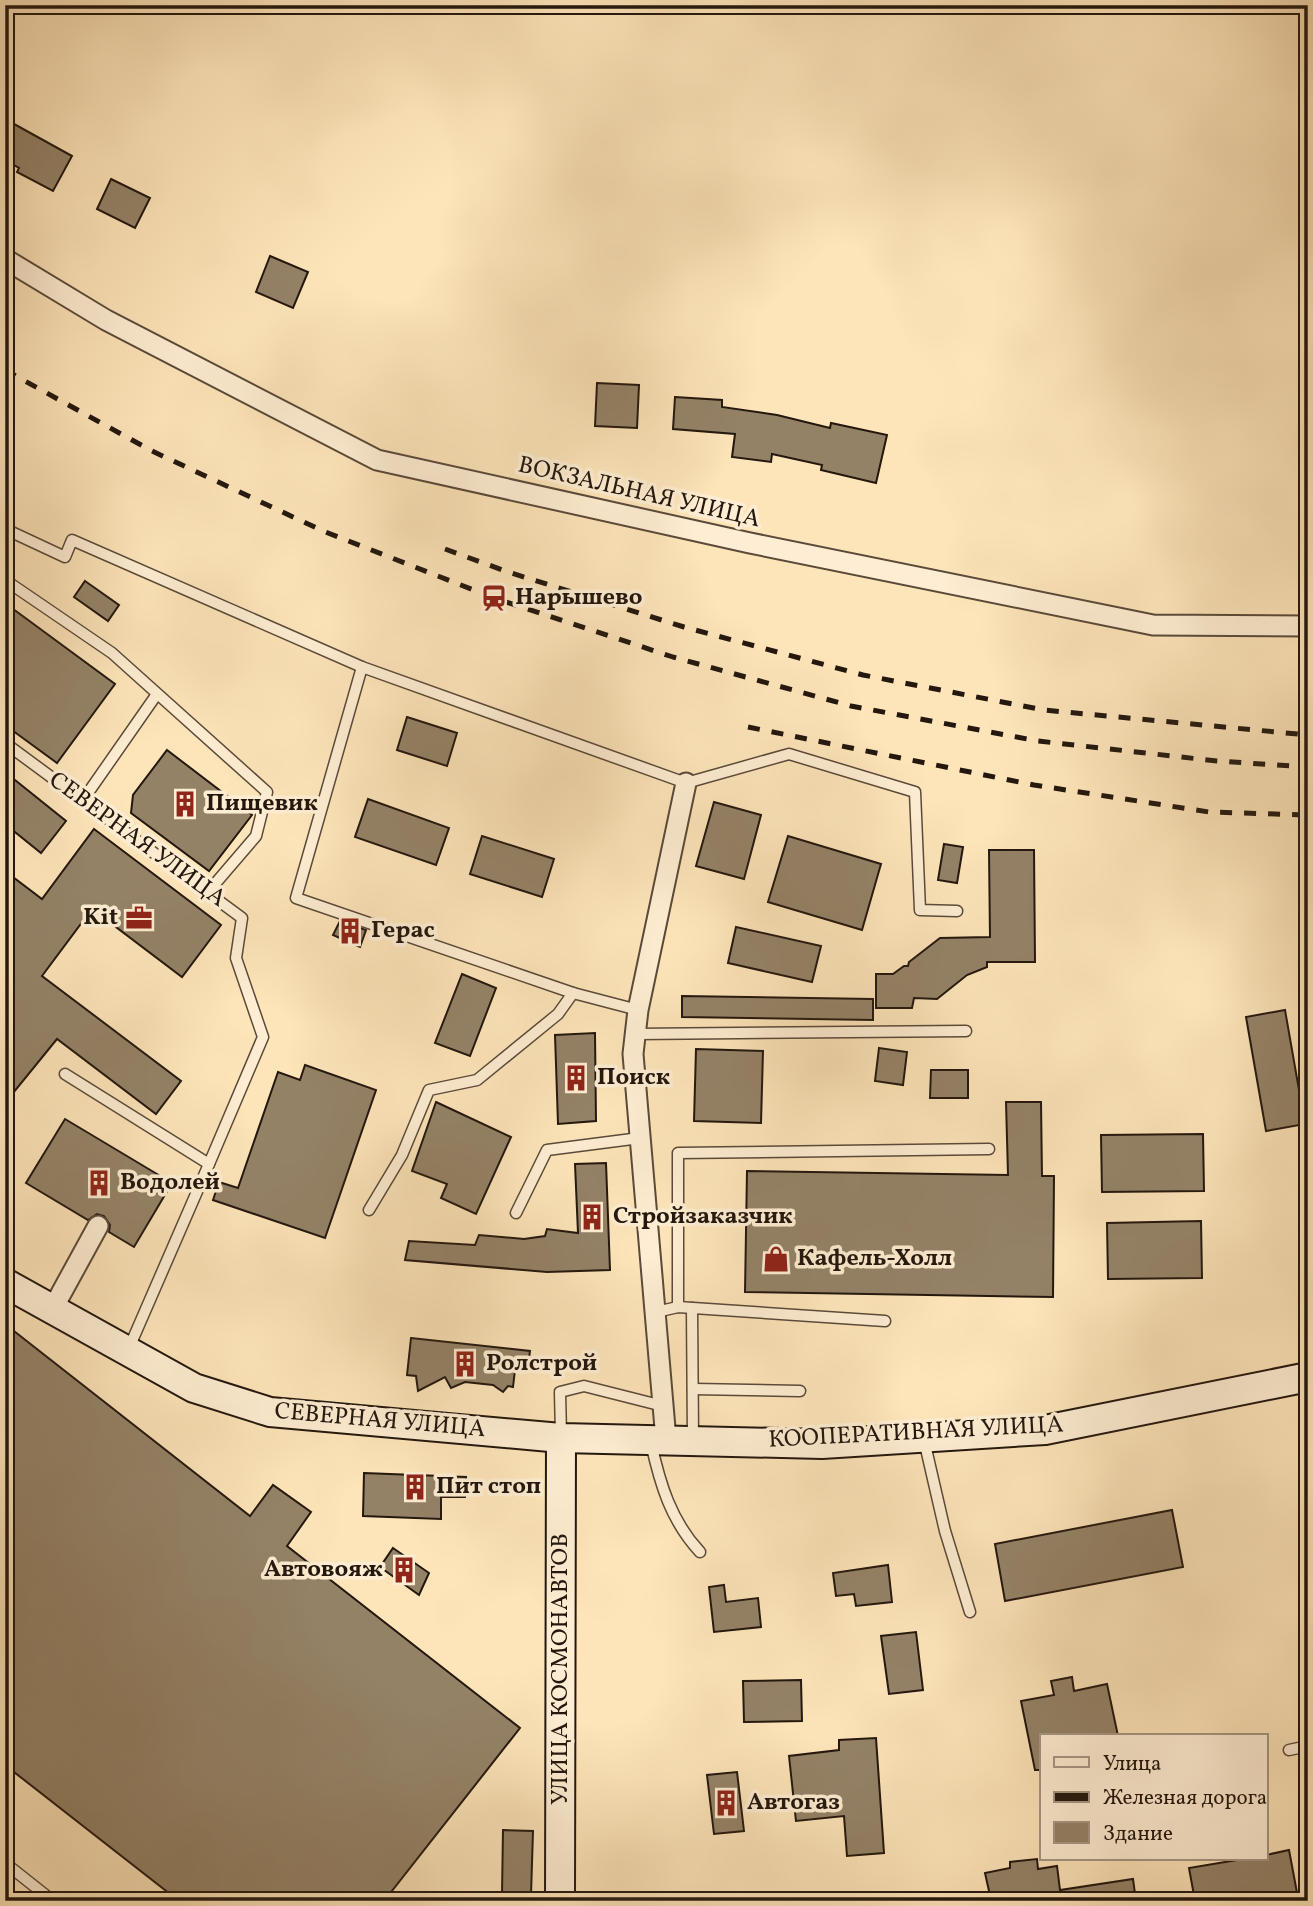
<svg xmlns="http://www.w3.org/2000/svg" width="1313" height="1906" viewBox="0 0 1313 1906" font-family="Vollkorn,serif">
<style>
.building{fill:#948267;stroke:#23170e;stroke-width:2}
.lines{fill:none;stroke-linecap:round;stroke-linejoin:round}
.lane-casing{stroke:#5a4a39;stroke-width:13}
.street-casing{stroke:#5a4a39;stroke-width:23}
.secondary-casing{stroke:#23170e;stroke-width:32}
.lane{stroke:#feedd2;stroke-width:10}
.street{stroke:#feedd2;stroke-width:19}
.secondary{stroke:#feedd2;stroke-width:28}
.rail{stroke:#23170e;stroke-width:5;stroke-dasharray:12 12;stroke-linecap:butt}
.labels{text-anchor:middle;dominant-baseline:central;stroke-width:7;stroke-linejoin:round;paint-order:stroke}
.street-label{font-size:24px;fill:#23170e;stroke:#feedd2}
.poi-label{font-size:24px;font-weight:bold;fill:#23170e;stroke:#feedd2;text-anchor:start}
</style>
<rect width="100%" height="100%" fill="#fde4b9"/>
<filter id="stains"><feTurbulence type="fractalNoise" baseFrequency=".00286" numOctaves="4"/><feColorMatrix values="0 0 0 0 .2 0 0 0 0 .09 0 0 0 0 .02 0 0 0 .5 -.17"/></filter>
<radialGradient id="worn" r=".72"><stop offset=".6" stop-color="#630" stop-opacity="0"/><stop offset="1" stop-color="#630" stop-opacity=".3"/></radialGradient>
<!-- building -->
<g class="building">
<polygon points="5,119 72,156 53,191 17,172 19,168 5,160"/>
<polygon points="111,179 150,198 135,228 97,209"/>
<polygon points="270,256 308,272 293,308 256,292"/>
<polygon points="597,383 639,385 637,428 595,426"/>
<polygon points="675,397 722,400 722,407 777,415 830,428 831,423 887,435 876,483 821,470 822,465 772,454 771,462 732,457 735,434 673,429"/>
<polygon points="85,581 119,605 108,621 74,597"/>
<polygon points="5,603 115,684 57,763 5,725"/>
<polygon points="407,717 457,733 447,766 397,750"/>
<polygon points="167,750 252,815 209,871 131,813 133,795"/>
<polygon points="5,772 66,821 41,853 5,824"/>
<polygon points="368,799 449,828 436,865 355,837"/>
<polygon points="714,802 761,815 744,879 696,866"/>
<polygon points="94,829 221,925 182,977 92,909 42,976 181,1081 156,1114 57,1039 5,1103 5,871 42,899"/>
<polygon points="482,836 554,859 542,897 470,874"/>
<polygon points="788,836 881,864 862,930 768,902"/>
<polygon points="944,844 963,847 957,883 938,880"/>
<polygon points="989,850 1034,850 1035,962 987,962 987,967 967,975 937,999 914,998 912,1008 876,1008 876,974 893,974 904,966 908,966 909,962 940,938 990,937"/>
<polygon points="340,921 366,930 360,947 333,935"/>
<polygon points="736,927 821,946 812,982 728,963"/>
<polygon points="462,974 496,988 470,1056 435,1043"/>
<polygon points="682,996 873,999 873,1020 682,1017"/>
<polygon points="1285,1010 1305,1124 1266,1131 1246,1017"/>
<polygon points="595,1033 596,1121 558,1124 555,1035"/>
<polygon points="879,1048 907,1052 903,1085 875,1081"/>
<polygon points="696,1049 763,1051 761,1123 694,1121"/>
<polygon points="305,1065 376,1090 325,1238 213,1200 219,1182 238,1188 278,1072 300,1080"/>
<polygon points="931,1070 968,1070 968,1098 930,1098"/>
<polygon points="436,1102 511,1137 476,1214 441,1198 447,1184 412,1171"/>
<polygon points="1006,1102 1041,1102 1042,1176 1054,1176 1053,1297 745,1292 747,1171 1008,1175"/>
<polygon points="65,1119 172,1183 134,1247 109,1232 110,1225 104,1216 97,1214 88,1220 26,1183"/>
<polygon points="1203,1134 1204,1191 1102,1192 1101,1135"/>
<polygon points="606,1163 610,1270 547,1272 405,1260 409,1241 475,1245 479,1235 524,1239 545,1236 547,1229 578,1233 575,1164"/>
<polygon points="1201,1221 1202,1278 1108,1279 1107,1223"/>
<polygon points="5,1324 250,1516 273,1485 311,1512 287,1546 520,1728 384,1901 179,1901 5,1765"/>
<polygon points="411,1338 530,1351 528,1365 521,1364 520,1370 515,1370 513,1387 508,1386 503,1392 493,1385 465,1382 451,1388 445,1377 418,1391 416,1376 407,1375"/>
<polygon points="364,1473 466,1477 465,1497 441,1497 441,1519 363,1516"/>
<polygon points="1172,1510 1183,1567 1005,1601 995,1544"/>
<polygon points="393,1548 429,1573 419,1595 380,1567"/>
<polygon points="888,1565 892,1602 856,1606 854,1594 836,1596 833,1573"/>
<polygon points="724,1585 726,1602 758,1598 761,1627 714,1632 709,1587"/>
<polygon points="916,1632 923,1690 889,1694 881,1636"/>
<polygon points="1072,1677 1074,1691 1107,1684 1118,1736 1042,1736 1042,1770 1035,1770 1021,1701 1054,1695 1051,1681"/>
<polygon points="801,1680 802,1721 744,1722 743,1681"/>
<polygon points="876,1738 884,1853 847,1856 844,1816 796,1821 789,1756 839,1750 839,1740"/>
<polygon points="737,1772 744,1831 714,1834 707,1775"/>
<polygon points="503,1830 533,1831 531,1895 502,1894"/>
<polygon points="1289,1850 1298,1898 1280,1901 1195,1901 1189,1868 1243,1859 1266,1859 1266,1855"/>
<polygon points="1037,1859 1038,1869 1057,1866 1060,1890 1133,1879 1136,1901 1015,1901 1014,1895 991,1900 985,1873 1010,1868 1010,1862"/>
</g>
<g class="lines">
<!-- lane casing -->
<g class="lane-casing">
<g id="lane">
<polyline points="5,529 65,557 72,540 362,667"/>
<polyline points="5,580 112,653 267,792 256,836 208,892"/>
<polyline points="5,743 242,918 236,958 263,1037 209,1164"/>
<polyline points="83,800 157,694"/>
<polyline points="573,993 296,898 362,667 686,783 789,754 915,792 920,910 957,911"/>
<polyline points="636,1034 966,1031"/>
<polyline points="65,1074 209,1164 129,1348"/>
<polyline points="369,1210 402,1155 429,1090 477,1080 558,1014 573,993 638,1010"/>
<polyline points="516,1213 547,1150 640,1138"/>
<polyline points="678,1307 678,1153 989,1149"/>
<polyline points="692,1308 693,1440"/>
<polyline points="656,1312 678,1307 885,1321"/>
<polyline points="693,1389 800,1391"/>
<polyline points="561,1435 560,1392 584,1386 663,1406"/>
<polyline points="924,1440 945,1531 970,1612"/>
<path d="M651 1443C660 1484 671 1521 700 1552"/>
<polyline points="1289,1750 1308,1746"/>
<polyline points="5,1863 53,1901"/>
</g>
</g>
<!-- street casing -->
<g class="street-casing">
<g id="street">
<polyline points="5,259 106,320 377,460 750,543 1153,625 1308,626"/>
<polyline points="52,1310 98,1226"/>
<polyline points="666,1440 633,1054 638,1010 686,783"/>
</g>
</g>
<!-- secondary casing -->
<g class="secondary-casing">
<g id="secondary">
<polyline points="5,1283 194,1388 270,1412 561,1438 822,1444 1045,1430 1308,1377"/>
<polyline points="560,1901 561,1438"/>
</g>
</g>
<!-- lane -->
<use href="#lane" class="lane"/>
<!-- street -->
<use href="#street" class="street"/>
<!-- secondary -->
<use href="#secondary" class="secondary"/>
<!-- rail -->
<g class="rail">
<polyline points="5,370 152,451 323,531 494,598 673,657 851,706 1038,741 1217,761 1308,767"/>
<polyline points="445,549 508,572 684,627 863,675 1044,710 1308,735"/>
<polyline points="748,727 1034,785 1209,812 1308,815"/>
</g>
</g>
<!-- icons -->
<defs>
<g id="station-bare" transform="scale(2.1)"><path d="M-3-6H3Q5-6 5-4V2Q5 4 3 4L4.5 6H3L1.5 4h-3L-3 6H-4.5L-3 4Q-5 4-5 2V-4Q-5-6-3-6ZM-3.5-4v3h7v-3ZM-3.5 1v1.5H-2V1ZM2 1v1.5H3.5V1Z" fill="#8f2418" stroke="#feedd2" stroke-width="2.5" paint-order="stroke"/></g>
<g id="building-bare" transform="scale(2.1)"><path d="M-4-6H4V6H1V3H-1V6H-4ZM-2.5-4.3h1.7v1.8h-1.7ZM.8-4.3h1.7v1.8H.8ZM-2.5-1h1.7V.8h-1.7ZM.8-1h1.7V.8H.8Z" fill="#8f2418" stroke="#feedd2" stroke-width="2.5" paint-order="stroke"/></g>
<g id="office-bare" transform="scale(2.1)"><path d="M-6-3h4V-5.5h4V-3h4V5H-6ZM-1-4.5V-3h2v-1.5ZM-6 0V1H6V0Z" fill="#8f2418" stroke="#feedd2" stroke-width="2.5" paint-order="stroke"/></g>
<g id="shop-bare" transform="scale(2.1)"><path d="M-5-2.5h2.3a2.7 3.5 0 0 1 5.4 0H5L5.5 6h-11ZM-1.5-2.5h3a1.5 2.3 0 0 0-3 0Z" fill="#8f2418" stroke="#feedd2" stroke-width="2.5" paint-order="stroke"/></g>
</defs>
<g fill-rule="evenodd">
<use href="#station-bare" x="494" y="598"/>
<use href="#building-bare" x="185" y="804"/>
<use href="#office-bare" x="139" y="918"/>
<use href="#building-bare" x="350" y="931"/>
<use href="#building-bare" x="576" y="1078"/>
<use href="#building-bare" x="99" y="1183"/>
<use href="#building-bare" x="592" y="1217"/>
<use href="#shop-bare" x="776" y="1259"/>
<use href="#building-bare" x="465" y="1364"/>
<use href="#building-bare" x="415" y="1487"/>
<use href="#building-bare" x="404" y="1570"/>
<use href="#building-bare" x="726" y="1803"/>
</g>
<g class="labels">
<!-- street labels -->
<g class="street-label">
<text transform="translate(639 493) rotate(13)">ВОКЗАЛЬНАЯ УЛИЦА</text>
<text transform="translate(137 840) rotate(36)">СЕВЕРНАЯ УЛИЦА</text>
<text transform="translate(380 1421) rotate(5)">СЕВЕРНАЯ УЛИЦА</text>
<text transform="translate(916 1433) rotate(-3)">КООПЕРАТИВНАЯ УЛИЦА</text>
<text transform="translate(561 1669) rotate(-90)">УЛИЦА КОСМОНАВТОВ</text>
</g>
<!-- poi labels -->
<g class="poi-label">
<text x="515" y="598">Нарышево</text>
<text x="206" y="804">Пищевик</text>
<text x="118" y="918" text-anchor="end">Kit</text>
<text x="371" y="931">Герас</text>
<text x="597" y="1078">Поиск</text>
<text x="120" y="1183">Водолей</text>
<text x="613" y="1217">Стройзаказчик</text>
<text x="797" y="1259">Кафель-Холл</text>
<text x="486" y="1364">Ролстрой</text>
<text x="436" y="1487">Пит стоп</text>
<text x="383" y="1570" text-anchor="end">Автовояж</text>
<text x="747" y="1803">Автогаз</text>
</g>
</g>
<!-- margin -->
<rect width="1313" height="1906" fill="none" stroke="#fde4b9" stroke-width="28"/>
<rect x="7" y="7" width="1299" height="1892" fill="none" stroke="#23170e" stroke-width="3.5"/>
<rect x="14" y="14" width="1285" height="1878" fill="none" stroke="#23170e" stroke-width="2"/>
<!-- legend -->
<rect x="1040" y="1734" width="228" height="126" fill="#feedd2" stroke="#a69784" stroke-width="2"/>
<rect x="1054" y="1757" width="35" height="10" fill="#feedd2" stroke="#a69784" stroke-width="2"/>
<text x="1103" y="1770" font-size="21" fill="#23170e">Улица</text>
<rect x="1054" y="1792" width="35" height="10" fill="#23170e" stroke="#a69784" stroke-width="2"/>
<text x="1103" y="1804" font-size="21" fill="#23170e">Железная дорога</text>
<rect x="1054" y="1822" width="35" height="21" fill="#948267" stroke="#a69784" stroke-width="2"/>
<text x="1103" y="1840" font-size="21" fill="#23170e">Здание</text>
<rect width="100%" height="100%" filter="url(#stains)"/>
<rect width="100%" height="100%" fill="url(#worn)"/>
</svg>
